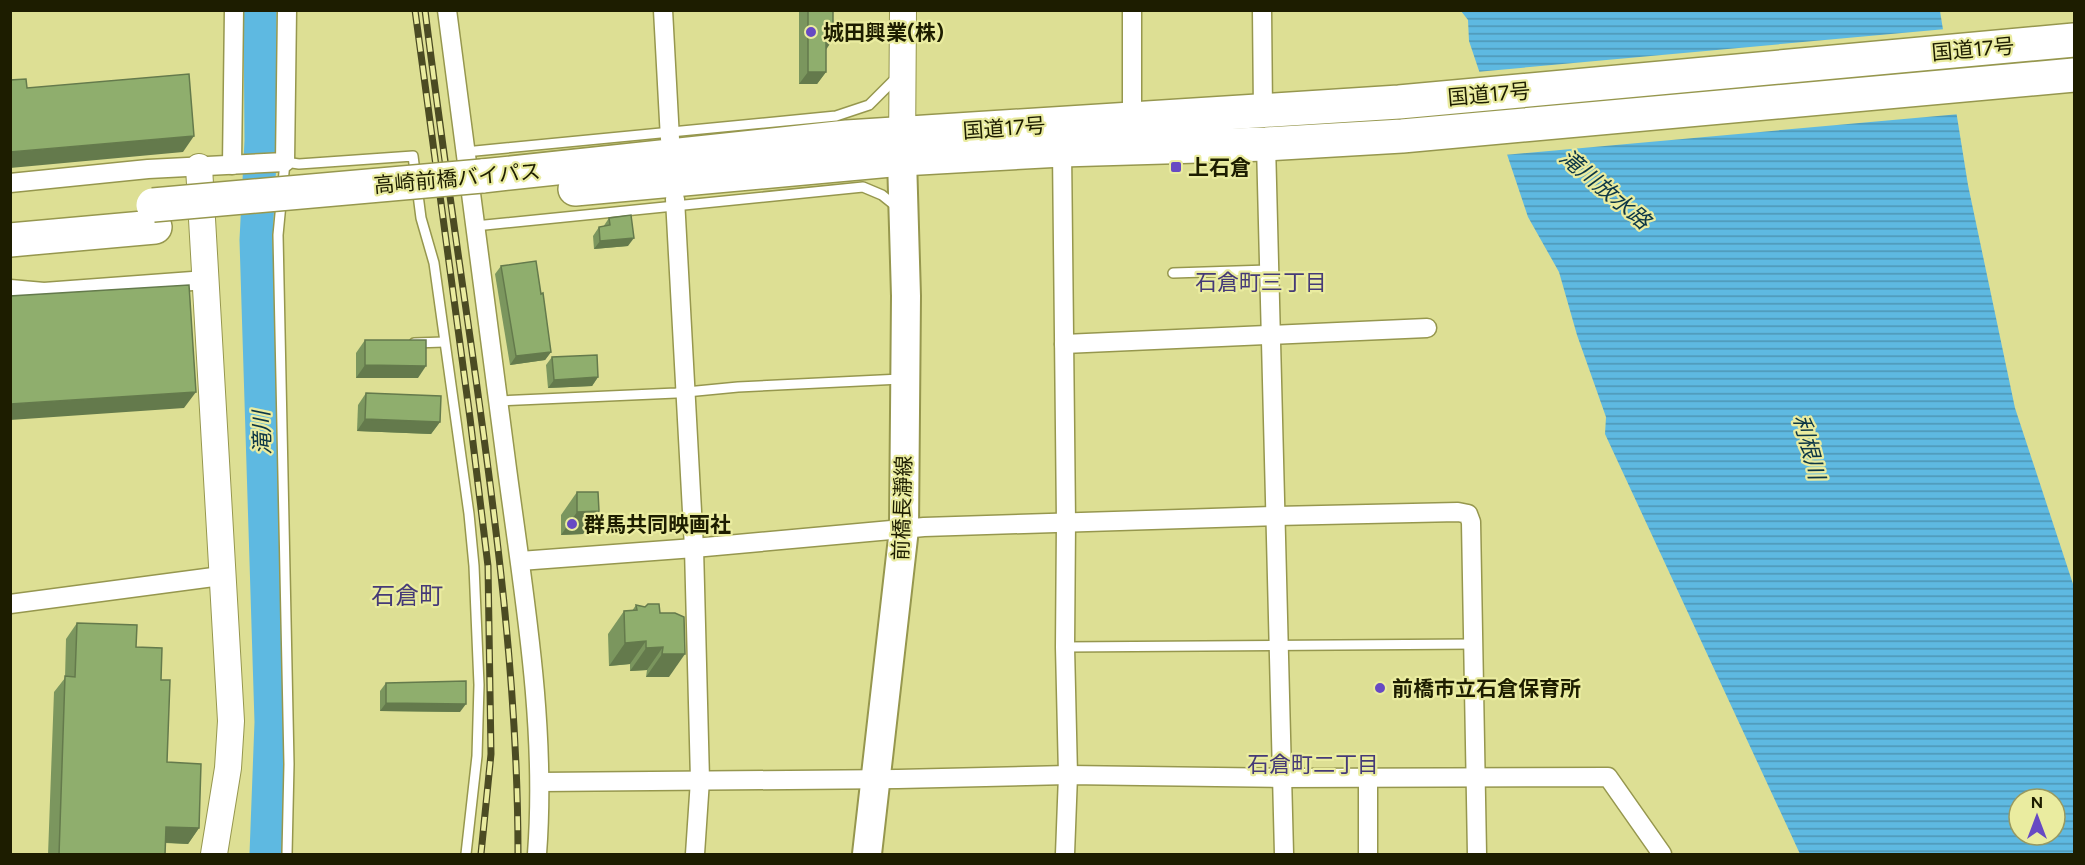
<svg xmlns="http://www.w3.org/2000/svg" width="2085" height="865" viewBox="0 0 2085 865" font-family="Figtree,'Noto Sans JP',sans-serif">
<style>
.water{fill:url(#water-rules);fill-rule:evenodd}
.pier{fill:#dddf94}
.lines{fill:none;stroke-linecap:round;stroke-linejoin:round}
.river{stroke:#5eb9e1;stroke-width:33}
.lane-casing{stroke:#96974e;stroke-width:12}
.street-casing{stroke:#96974e;stroke-width:21}
.secondary-casing{stroke:#96974e;stroke-width:28}
.primary-casing{stroke:#96974e;stroke-width:32}
.highway-casing{stroke:#96974e;stroke-width:36}
.lane{stroke:#fff;stroke-width:9}
.street{stroke:#fff;stroke-width:18}
.secondary{stroke:#fff;stroke-width:26}
.primary{stroke:#fff;stroke-width:28}
.highway{stroke:#fff;stroke-width:33}
.rail-casing{stroke:#4b4b23;stroke-width:7}
.rail{stroke:#eaeca0;stroke-width:4.5;stroke-dasharray:14;stroke-linecap:butt}
.highway-bridge-casing{stroke:#96974e;stroke-width:36;stroke-linecap:butt}
.highway-bridge{stroke:#fff;stroke-width:33}
.wall{fill:#7b965e}
.shaded-wall{fill:#647a4c}
.building{fill:#8fae6d;stroke:#647a4c;stroke-width:1.5}
.poi-dot{fill:#674ac3;stroke:#eaeca0;stroke-width:2}
.labels{text-anchor:middle;dominant-baseline:central;stroke-width:4.5;stroke-linejoin:round;paint-order:stroke}
.poi-label{font-size:21px;font-weight:bold;fill:#1d1d00;stroke:#eaeca0;text-anchor:start}
.street-label{font-size:21px;fill:#1d1d00;stroke:#eaeca0}
.water-label{font-size:22px;font-style:italic;fill:#0c3646;stroke:#eaeca0}
.neighbourhood-label{font-size:22px;fill:#453a77;stroke:#eaeca0}
.quarter-label{font-size:24px;fill:#453a77;stroke:#eaeca0}
</style>
<defs>
<pattern id="water-rules" width="6" height="5" patternUnits="userSpaceOnUse" patternTransform="scale(1.5)"><rect width="6" height="5" fill="#5eb9e1"/><path d="M0 2.5h6" fill="none" stroke="#4d96b4"/></pattern>
</defs>
<rect width="100%" height="100%" fill="#dddf94"/>
<!-- water -->
<path class="water" d="M1461 11H1940L1968 185 2015 408 2074 587V854H1800L1605 434 1606 417 1577 335 1559 272 1528 217 1469 41 1468 20ZM2019 799H2055V835H2019Z"/>
<!-- pier -->
<g class="pier">
<polygon points="1946,29 1952,65 1488,107 1476,72"/>
<polygon points="1953,70 1960,114 1504,155 1490,114"/>
</g>
<g class="lines">
<!-- river -->
<polyline class="river" points="260,10 261,141 256,240 271,722 266,854"/>
<!-- lane casing -->
<g class="lane-casing">
<g id="lane">
<polyline points="465,152 836,116 869,105 897,77"/>
<polyline points="475,226 863,187 882,195 897,207"/>
<polyline points="1173,273 1268,270"/>
<polyline points="414,343 444,342"/>
<polyline points="499,401 676,393 738,387 901,379"/>
<polyline points="1065,647 1474,644"/>
<polyline points="287,854 289,764 278,235 285,162 299,164 413,156 421,218 434,263 469,514 474,566 479,685 477,756 466,854"/>
</g>
</g>
<!-- street casing -->
<g class="street-casing">
<g id="street">
<path d="M447 10C466 161 486 311 506 461 523 591 547 723 537 854"/>
<polyline points="663,10 670,139"/>
<polyline points="1262,10 1263,112"/>
<polyline points="1132,120 1132,10"/>
<polyline points="1266,144 1284,854"/>
<polyline points="1062,150 1066,522 1065,647 1068,775 1065,854"/>
<polyline points="232,165 234,10"/>
<polyline points="10,183 148,169 285,162 287,10"/>
<polyline points="675,199 694,548 700,780 695,854"/>
<polyline points="10,289 44,292 206,280"/>
<polyline points="1064,344 1427,328"/>
<polyline points="520,561 694,548 924,527 1276,516 1458,512 1468,514 1471,522 1477,854"/>
<polyline points="10,604 221,576"/>
<polyline points="540,782 898,779 1068,775 1281,778 1608,777 1662,854"/>
<polyline points="1368,854 1368,778"/>
</g>
</g>
<!-- secondary casing -->
<g class="secondary-casing">
<g id="secondary">
<polyline points="902,151 903,10"/>
<polyline points="199,167 231,721 228,768 214,854"/>
</g>
</g>
<!-- primary casing -->
<g class="primary-casing">
<polyline id="primary" points="867,854 904,529 906,296 902,159"/>
</g>
<!-- highway casing -->
<g class="highway-casing">
<g id="highway">
<polyline points="482,176 847,137 1399,102 2074,40"/>
<polyline points="575,189 902,159 1062,150 1266,144 1402,136 2074,75"/>
<polyline points="10,240 155,227"/>
</g>
</g>
<!-- lane -->
<use href="#lane" class="lane"/>
<!-- street -->
<use href="#street" class="street"/>
<!-- secondary -->
<use href="#secondary" class="secondary"/>
<!-- primary -->
<use href="#primary" class="primary"/>
<!-- highway -->
<use href="#highway" class="highway"/>
<!-- rail casing -->
<g class="rail-casing">
<g id="rail">
<polyline points="415,10 470,418 488,566 491,754 481,854"/>
<path d="M425 10C439 122 455 233 471 344 495 513 518 683 518 854"/>
</g>
</g>
<!-- rail -->
<use href="#rail" class="rail"/>
<!-- highway-bridge casing -->
<g class="highway-bridge-casing">
<polyline id="highway-bridge" points="153,205 482,176"/>
</g>
<!-- highway-bridge -->
<use href="#highway-bridge" class="highway-bridge"/>
</g>
<!-- wall -->
<g class="wall">
<polygon points="800,10 833,10 833,39 826,50 826,72 817,84 799,84 799,12"/>
<polygon points="609,218 628,246 594,249 593,236 599,227 603,227"/>
<polygon points="501,266 551,352 545,360 510,365 495,274"/>
<polygon points="365,340 418,378 356,378 356,353"/>
<polygon points="552,357 598,377 592,386 548,388 546,365"/>
<polygon points="366,393 440,422 431,434 357,431 358,405"/>
<polygon points="577,492 599,511 583,534 561,535 561,515"/>
<polygon points="659,604 669,677 646,677 647,670 630,671 630,664 609,666 608,634 624,611 632,611 636,605 645,607"/>
<polygon points="77,623 136,647 161,680 167,762 199,828 188,844 165,843 165,855 48,855 54,692 65,678 66,639"/>
<polygon points="386,683 460,712 380,711 380,691"/>
</g>
<!-- shaded-wall -->
<g class="shaded-wall">
<polygon points="826,39 833,39 824,52"/>
<polygon points="808,72 826,72 817,84 799,84"/>
<polygon points="194,136 183,152 10,168 10,152"/>
<polygon points="634,238 628,246 594,249 600,241"/>
<polygon points="551,352 545,360 510,365 516,356"/>
<polygon points="365,365 426,366 418,378 356,378"/>
<polygon points="598,377 592,386 548,388 554,380"/>
<polygon points="196,392 184,408 10,420 10,404"/>
<polygon points="365,419 440,422 431,434 357,431"/>
<polygon points="599,511 583,534 561,535 577,512"/>
<polygon points="646,641 630,664 609,666 625,643"/>
<polygon points="663,647 647,670 630,671 646,648"/>
<polygon points="662,654 685,654 669,677 646,677"/>
<polygon points="386,703 466,704 460,712 380,711"/>
<polygon points="166,827 199,828 188,844 155,842"/>
</g>
<!-- building -->
<g class="building">
<polygon points="808,10 833,10 833,39 826,39 826,72 808,72"/>
<polygon points="189,74 194,136 10,152 10,80 26,79 27,88"/>
<polygon points="631,215 634,238 600,241 599,227 610,225 609,218"/>
<polygon points="536,261 541,294 543,293 551,352 516,356 501,266"/>
<polygon points="189,285 196,392 10,404 10,296"/>
<polygon points="365,340 426,340 426,366 365,365"/>
<polygon points="597,355 598,377 554,380 552,357"/>
<polygon points="366,393 441,396 440,422 365,419"/>
<polygon points="577,492 598,492 599,511 577,512"/>
<polygon points="648,604 659,604 660,613 675,613 684,617 685,654 662,654 663,647 646,648 646,641 625,643 624,611 637,610 636,605 645,607"/>
<polygon points="77,623 137,625 136,647 162,648 161,680 170,680 167,762 201,764 199,828 166,827 165,855 59,855 65,676 75,677"/>
<polygon points="466,681 466,704 386,703 386,683"/>
</g>
<!-- markers -->
<g class="poi-dot">
<circle cx="811" cy="32" r="6"/>
<rect x="1170" y="161" width="12" height="12" rx="3"/>
<circle cx="572" cy="524" r="6"/>
<circle cx="1380" cy="688" r="6"/>
</g>
<g class="labels">
<!-- poi labels -->
<g class="poi-label">
<text x="823" y="32">城田興業(株)</text>
<text x="1188" y="167">上石倉</text>
<text x="584" y="524">群馬共同映画社</text>
<text x="1392" y="688">前橋市立石倉保育所</text>
</g>
<!-- street labels -->
<g class="street-label">
<text transform="translate(1973 49) rotate(-5)">国道17号</text>
<text transform="translate(1489 94) rotate(-5)">国道17号</text>
<text transform="translate(1004 128) rotate(-4)">国道17号</text>
<text transform="translate(457 178) rotate(-5)">高崎前橋バイパス</text>
<text transform="translate(902 508) rotate(-88)">前橋長瀞線</text>
</g>
<!-- water labels -->
<g class="water-label">
<text transform="translate(1605 189) rotate(40)">滝川放水路</text>
<text transform="translate(262 433) rotate(-92)">滝川</text>
<text transform="translate(1809 447) rotate(75)">利根川</text>
</g>
<!-- neighbourhood labels -->
<g class="neighbourhood-label">
<text x="1261" y="282">石倉町三丁目</text>
<text x="1313" y="764">石倉町二丁目</text>
</g>
<!-- quarter labels -->
<g class="quarter-label">
<text x="407" y="595">石倉町</text>
</g>
</g>
<!-- border -->
<rect width="2085" height="865" fill="none" stroke="#1d1d00" stroke-width="24"/>
<!-- north arrow -->
<g transform="translate(2037 817)"><circle r="28" fill="#eaeca0" stroke="#989960" stroke-width="1.5"/>
<path d="M0-4.5L10 22L0 15L-10 22Z" fill="#674ac3"/>
<text y="-9" font-size="16" font-weight="bold" text-anchor="middle" fill="#1d1d00">N</text>
</g>
</svg>
